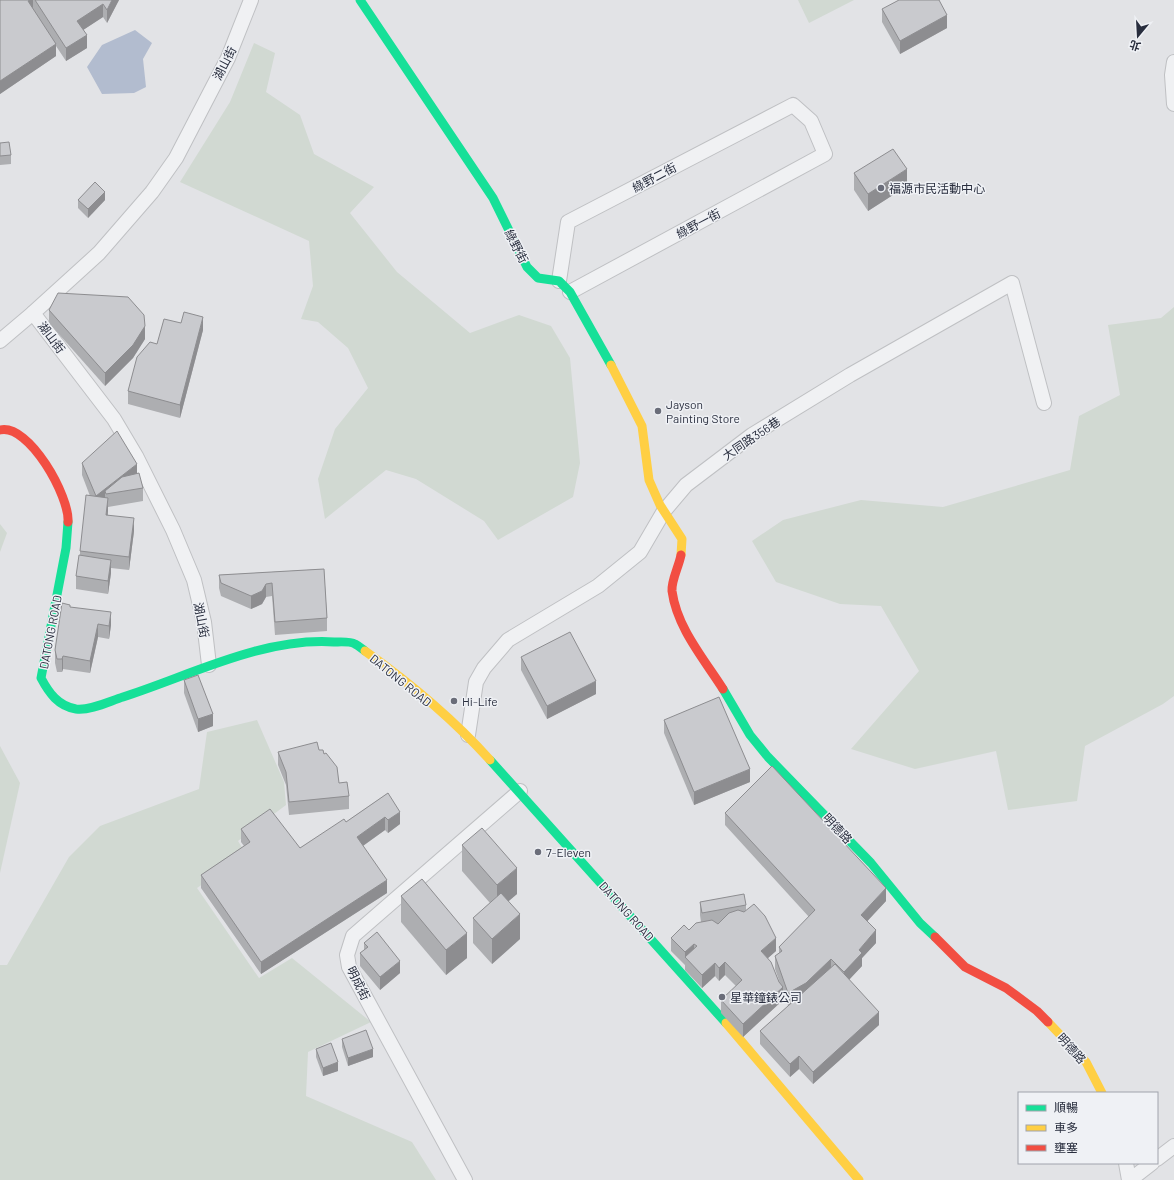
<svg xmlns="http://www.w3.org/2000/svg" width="1174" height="1180" viewBox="0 0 1174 1180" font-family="Barlow,'Noto Sans TC',sans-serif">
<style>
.green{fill:#d1d9d2}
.water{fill:#b2bccf}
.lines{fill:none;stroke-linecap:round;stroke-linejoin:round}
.street-casing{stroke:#bfc0c3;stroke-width:16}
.street{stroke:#f0f1f3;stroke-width:14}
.fast{stroke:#16e098;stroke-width:9}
.slow{stroke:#ffcf43;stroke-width:9}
.jam{stroke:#f24e42;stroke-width:9}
.wall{fill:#adaeb1}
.shaded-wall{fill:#8d8d90}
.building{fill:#c9cace;stroke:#8d8d90}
.poi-dot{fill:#6a6d79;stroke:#eff1f5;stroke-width:1.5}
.labels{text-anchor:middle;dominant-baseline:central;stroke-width:3;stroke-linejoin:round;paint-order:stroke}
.street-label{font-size:12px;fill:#292e3e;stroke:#eff1f5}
.poi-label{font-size:12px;fill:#292e3e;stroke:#eff1f5;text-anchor:start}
</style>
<rect width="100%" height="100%" fill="#e2e3e6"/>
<!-- green -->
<g class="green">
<polygon points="798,0 854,0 809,23"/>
<polygon points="254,43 275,53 266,92 300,115 314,154 374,187 350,213 397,272 470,333 519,315 551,326 570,358 580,463 573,497 498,540 484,521 416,479 386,470 325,519 318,479 335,429 368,388 348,348 318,322 301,319 313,286 309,241 180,182 230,102"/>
<polygon points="1174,307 1174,696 1163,704 1085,746 1077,801 1008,810 996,751 915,769 851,749 919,671 881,606 840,604 776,582 752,541 783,520 861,500 943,507 1070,470 1079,416 1120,395 1108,325 1161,318"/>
<polygon points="0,524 7,533 0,552"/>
<polygon points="257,720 284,782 286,805 238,841 246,854 197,888 259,978 292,958 371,1022 308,1052 306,1096 412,1142 436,1180 0,1180 0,965 7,965 69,857 100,826 199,789 207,732"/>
<polygon points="0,746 20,783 0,873"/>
</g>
<!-- water -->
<polygon class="water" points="135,30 152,43 143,59 146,87 134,93 102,94 87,67 102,45"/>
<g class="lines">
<!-- street casing -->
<g class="street-casing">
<g id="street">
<polyline points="1174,62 1172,75 1174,104"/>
<polyline points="559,281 568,222 793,105 811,121 825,154 570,292"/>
<polyline points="0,341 33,313"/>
<polyline points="209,665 204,622 194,580 173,530 136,456 114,419 33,313 99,253 152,192 176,158 228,58 251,0"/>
<polyline points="468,735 476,682 484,668 508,640 598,586 640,552 664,511 686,485 752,435 850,375 1012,283 1044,403"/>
<polyline points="1157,1159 1174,1146"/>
<polyline points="1126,1163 1129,1180"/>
<polyline points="465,1180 349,967 347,955 353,936 520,791"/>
<polyline points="1130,1180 1152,1163"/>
</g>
</g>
<!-- street -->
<use href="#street" class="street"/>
<!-- fast -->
<g class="fast">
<polyline points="360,0 493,198 527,267 538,278 559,281 570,292 611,365"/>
<path d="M68 522 66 548 41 678C49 693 58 706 76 709 90 711 110 701 123 697 189 676 263 637 334 642 340 642 350 641 355 644 359 646 362 649 365 651"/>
<polyline points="723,689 750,735 768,757 871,863 920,923 935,937"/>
<polyline points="490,760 726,1023"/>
</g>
<!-- slow -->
<g class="slow">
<polyline points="611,365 642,426 649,480 660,505 682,539 681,555"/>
<path d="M365 651C410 683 453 719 490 760"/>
<polyline points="1048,1022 1086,1062 1102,1093"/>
<polyline points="726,1023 859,1180"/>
</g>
<!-- jam -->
<g class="jam">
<path d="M0 430C29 423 70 497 68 522"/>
<path d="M681 555C679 566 671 581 672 591 677 628 704 659 723 689"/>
<polyline points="935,937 965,967 1006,988 1037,1011 1048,1022"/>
</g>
</g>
<!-- wall -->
<g class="wall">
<polygon points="0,0 119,0 107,23 103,17 83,30 87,48 66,61 56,46 56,56 0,94"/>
<polygon points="882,9 947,28 900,54 882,22"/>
<polygon points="0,143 11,155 11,164 0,165"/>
<polygon points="854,173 907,186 868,211 854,190"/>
<polygon points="78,200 105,200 88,218 78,208"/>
<polygon points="49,310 145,339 133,358 105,386 49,323"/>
<polygon points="203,330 180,418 128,404 128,391 157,344"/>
<polygon points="82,463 137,473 143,488 143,501 108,507 108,515 134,531 129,570 111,568 111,573 108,594 76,589 76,576 80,555 80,551 90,496 82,475"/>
<polygon points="324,569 327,618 327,631 275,635 272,596 266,597 262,604 251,609 221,596 219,588 219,575"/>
<polygon points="70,607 111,625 109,639 98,637 90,673 63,669 62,672 57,672 55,663 55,650"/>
<polygon points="521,657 596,694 547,719 521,670"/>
<polygon points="184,680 213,726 198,732 184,693"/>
<polygon points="664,720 750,782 694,805 664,733"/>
<polygon points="319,750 324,754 339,783 349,796 349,809 289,815 286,785 278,765 278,752"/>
<polygon points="388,793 400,824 388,833 385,830 363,846 387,893 261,974 201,888 201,875 244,846 241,842 241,829 300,848 346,822"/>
<polygon points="725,813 886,901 867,921 876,943 862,958 862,966 849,980 879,1025 813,1084 799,1069 790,1077 760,1044 760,1031 788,1006 783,993 783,1000 743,1037 721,1013 721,1000 736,986 725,975 719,981 715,976 702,988 685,970 685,965 671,951 671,938 689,930 701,922 700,915 700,902 746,905 746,911 776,951 768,958 780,983 775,969 775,956 779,953 779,947 809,917 725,825"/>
<polygon points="462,845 517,894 508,901 520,939 492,964 473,943 473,918 490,903 462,871"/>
<polygon points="401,896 467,958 446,975 401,922"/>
<polygon points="364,943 400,973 380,990 360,966 360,953 364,950"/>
<polygon points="342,1039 373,1057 348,1066 342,1047"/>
<polygon points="316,1049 338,1071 323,1076 316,1057"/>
</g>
<!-- shaded-wall -->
<g class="shaded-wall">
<polygon points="30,0 33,0 33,10 28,1"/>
<polygon points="112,0 119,0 107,23 107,10"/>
<polygon points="103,4 103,17 77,34 77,21"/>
<polygon points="947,15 947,28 900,54 900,41"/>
<polygon points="87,35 87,48 66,61 66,48"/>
<polygon points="56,44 56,56 0,94 0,81"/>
<polygon points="907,169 907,186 868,211 868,194"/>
<polygon points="105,192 105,200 88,218 88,209"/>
<polygon points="203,317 203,330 180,418 180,405"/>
<polygon points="145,326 145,339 133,358 105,386 105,373"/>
<polygon points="137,464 137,477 105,491 105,502 96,508 96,496"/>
<polygon points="108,498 108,511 106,528 106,515"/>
<polygon points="134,518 134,531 129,570 129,557"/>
<polygon points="111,560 111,573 108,594 108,581"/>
<polygon points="266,584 266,597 262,604 251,609 251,596"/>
<polygon points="111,612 111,625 109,639 109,626"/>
<polygon points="98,624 98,637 90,673 90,661"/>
<polygon points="63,656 63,669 62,672 62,659"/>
<polygon points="596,681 596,694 547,719 547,706"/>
<polygon points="213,714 213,726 198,732 198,719"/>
<polygon points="750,769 750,782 694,805 694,792"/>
<polygon points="400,812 400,824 388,833 388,820"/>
<polygon points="385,817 385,830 357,850 357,837"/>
<polygon points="517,868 517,894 497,911 497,885"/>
<polygon points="387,880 387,893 261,974 261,962"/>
<polygon points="886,888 886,901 861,928 861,915"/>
<polygon points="520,914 520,939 492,964 492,939"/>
<polygon points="876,930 876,943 862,958 862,966 844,985 844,972 859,950"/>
<polygon points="467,933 467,958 446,975 446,950"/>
<polygon points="776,938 776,951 761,964 761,951"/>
<polygon points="694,944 694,957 685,957 685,965 685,952"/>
<polygon points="831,959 831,972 788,1006 788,993"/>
<polygon points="400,961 400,973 380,990 380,977"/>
<polygon points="725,962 725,975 719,981 719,968"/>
<polygon points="715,963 715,976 702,988 702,975"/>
<polygon points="783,987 783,1000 743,1037 743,1024"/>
<polygon points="879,1012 879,1025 813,1084 813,1072"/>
<polygon points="373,1049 373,1057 348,1066 348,1058"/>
<polygon points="799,1056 799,1069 790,1077 790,1064"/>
<polygon points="338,1062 338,1071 323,1076 323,1068"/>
</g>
<!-- building -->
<g class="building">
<polygon points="0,0 30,0 28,1 56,44 0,81"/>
<polygon points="35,0 112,0 107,10 103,4 77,21 87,35 66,48"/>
<polygon points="899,0 939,0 947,15 900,41 882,9"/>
<polygon points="9,142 11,155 0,156 0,143"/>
<polygon points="893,149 907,169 868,194 854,173"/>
<polygon points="95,182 105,192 88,209 78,200"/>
<polygon points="58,293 128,297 144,315 145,326 133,345 105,373 49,310"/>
<polygon points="184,312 203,317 180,405 128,391 137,357 150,342 157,344 164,319 181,323"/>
<polygon points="117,431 137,464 96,496 82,463"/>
<polygon points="139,473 143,488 106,494 105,491 122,477"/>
<polygon points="86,495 108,498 106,515 134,518 129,557 80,551"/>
<polygon points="79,555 111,560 108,581 76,576"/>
<polygon points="324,569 327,618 275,622 272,583 266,584 262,591 251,596 221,583 219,575"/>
<polygon points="62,603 70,605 70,607 111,612 109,626 98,624 90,661 63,656 62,659 57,659 55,650"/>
<polygon points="570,632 596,681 547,706 521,657"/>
<polygon points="198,675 213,714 198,719 184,680"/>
<polygon points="719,697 750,769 694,792 664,720"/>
<polygon points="317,742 319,750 323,750 324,754 326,753 337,767 339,783 347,782 349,796 289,802 286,772 278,752"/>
<polygon points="772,766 886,888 861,915 876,930 859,950 862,953 844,972 831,959 806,983 788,993 775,956 782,951 779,947 815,910 725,813"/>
<polygon points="388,793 400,812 388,820 385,817 357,837 387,880 261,962 201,875 250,842 241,829 270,809 300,848 344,819 346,822"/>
<polygon points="482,828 517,868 497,885 462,845"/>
<polygon points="422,879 467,933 446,950 401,896"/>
<polygon points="501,893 520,914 492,939 473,918"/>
<polygon points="744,894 746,905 702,913 700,902"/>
<polygon points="754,904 765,916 776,938 761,951 771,962 779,982 783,987 743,1024 721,1000 742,980 725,962 719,968 715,963 702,975 685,957 697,946 694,944 685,952 671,938 684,925 689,930 696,923 712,920 718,924 729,913 738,910 744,912"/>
<polygon points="377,932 400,961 380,977 360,953 368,947 364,943"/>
<polygon points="835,964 879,1012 813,1072 799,1056 790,1064 760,1031"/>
<polygon points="366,1030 373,1049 348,1058 342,1039"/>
<polygon points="331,1043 338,1062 323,1068 316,1049"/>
</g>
<!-- markers -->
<g class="poi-dot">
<circle cx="881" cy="188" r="4"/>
<circle cx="658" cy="411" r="4"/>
<circle cx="454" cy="701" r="4"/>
<circle cx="538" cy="852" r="4"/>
<circle cx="722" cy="997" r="4"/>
</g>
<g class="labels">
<!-- street labels -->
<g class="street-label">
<text transform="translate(224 63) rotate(-63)">湖山街</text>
<text transform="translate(654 177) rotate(-28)">綠野二街</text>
<text transform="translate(698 223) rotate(-28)">綠野一街</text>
<text transform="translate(517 246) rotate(63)">綠野街</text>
<text transform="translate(52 337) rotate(53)">湖山街</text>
<text transform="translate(751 438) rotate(-34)">大同路356巷</text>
<text transform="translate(202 620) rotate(79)">湖山街</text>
<text transform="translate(50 632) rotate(-79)">DATONG ROAD</text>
<text transform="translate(401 680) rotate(39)">DATONG ROAD</text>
<text transform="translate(838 828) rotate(47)">明德路</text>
<text transform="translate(627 911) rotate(48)">DATONG ROAD</text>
<text transform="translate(359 983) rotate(64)">明成街</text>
<text transform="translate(1072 1048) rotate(48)">明德路</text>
</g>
<!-- poi labels -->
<g class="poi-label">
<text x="889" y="188">福源市民活動中心</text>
<text x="666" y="404">Jayson<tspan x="666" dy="14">Painting Store</tspan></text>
<text x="462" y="701">Hi-Life</text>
<text x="546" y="852">7-Eleven</text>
<text x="730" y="997">星華鐘錶公司</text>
</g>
</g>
<!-- legend -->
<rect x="1018" y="1092" width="140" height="72" fill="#eff1f5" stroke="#a0a3ac"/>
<rect x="1026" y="1105" width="20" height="6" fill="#16e098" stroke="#a0a3ac"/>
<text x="1054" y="1112" font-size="12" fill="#292e3e">順暢</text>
<rect x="1026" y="1125" width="20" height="6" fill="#ffcf43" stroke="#a0a3ac"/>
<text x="1054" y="1132" font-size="12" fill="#292e3e">車多</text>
<rect x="1026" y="1145" width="20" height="6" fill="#f24e42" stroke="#a0a3ac"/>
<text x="1054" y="1152" font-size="12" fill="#292e3e">壅塞</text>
<!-- north arrow -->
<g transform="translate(1138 36) rotate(198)" stroke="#eff1f5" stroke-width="3" paint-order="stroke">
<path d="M0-3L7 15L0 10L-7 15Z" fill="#292e3e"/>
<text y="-6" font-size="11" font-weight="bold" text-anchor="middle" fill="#292e3e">北</text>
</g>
</svg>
